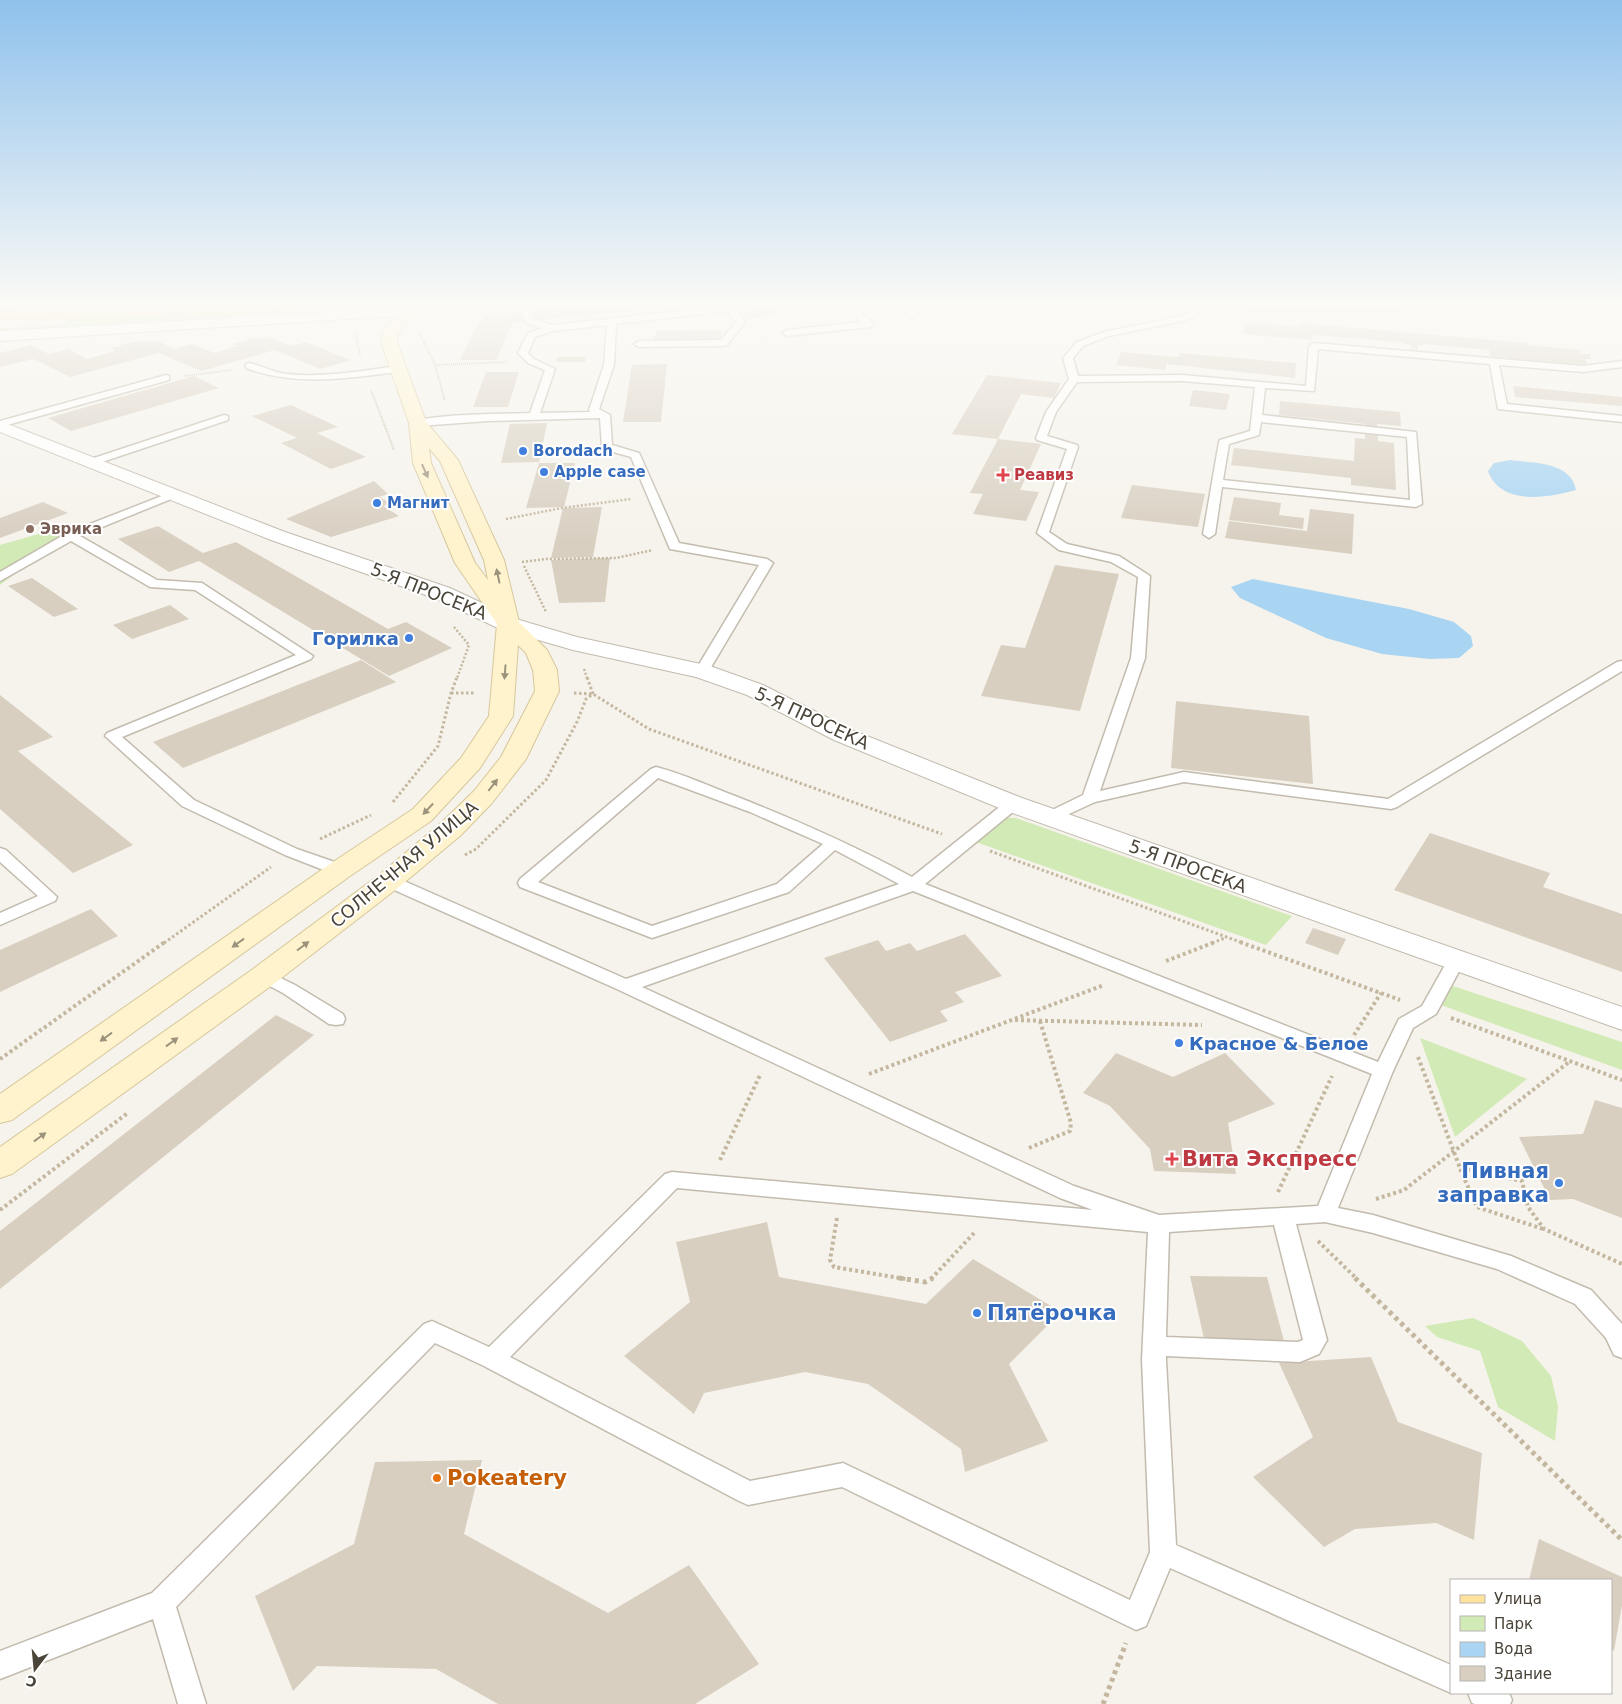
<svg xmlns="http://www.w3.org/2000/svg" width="1622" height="1704" viewBox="0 0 1622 1704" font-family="'DejaVu Sans',sans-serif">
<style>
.green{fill:#d2eab5}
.water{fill:#a9d4f2}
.building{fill:#d8cfc1}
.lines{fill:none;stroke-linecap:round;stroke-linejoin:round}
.service-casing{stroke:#c2bbae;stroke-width:3}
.minor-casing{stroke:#c2bbae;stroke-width:2}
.tertiary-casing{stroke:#c2bbae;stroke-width:2}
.secondary-casing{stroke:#d6c79b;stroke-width:2}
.primary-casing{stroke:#e6c16a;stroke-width:2}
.path-far4{stroke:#c4b79f;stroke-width:2;stroke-dasharray:1 1;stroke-linecap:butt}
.path-far3{stroke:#c4b79f;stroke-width:2.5;stroke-dasharray:2 2;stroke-linecap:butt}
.path-far2{stroke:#c4b79f;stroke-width:3;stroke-dasharray:2.5 2.5;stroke-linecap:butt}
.path-far1{stroke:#c4b79f;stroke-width:4;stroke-dasharray:3 3;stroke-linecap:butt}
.path{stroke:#c4b79f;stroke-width:5;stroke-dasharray:4 4;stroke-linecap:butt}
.service{fill:#fff;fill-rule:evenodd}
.minor{fill:#fff;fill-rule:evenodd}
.tertiary{fill:#fff;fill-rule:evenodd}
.secondary{fill:#fff3cd;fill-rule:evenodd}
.primary{fill:#ffe39c;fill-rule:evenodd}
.oneway{fill:#9c937c}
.shop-dot{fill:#3f7fe0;stroke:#fff;stroke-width:2}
.health-dot{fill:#e0444e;stroke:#fff;stroke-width:2}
.education-dot{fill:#8d6e63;stroke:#fff;stroke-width:2}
.food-dot{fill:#e8710a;stroke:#fff;stroke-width:2}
.labels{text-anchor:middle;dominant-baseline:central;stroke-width:4;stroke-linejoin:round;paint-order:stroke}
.far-shop-label{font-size:15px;font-weight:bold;fill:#366cbe;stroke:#fff;text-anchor:start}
.far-health-label{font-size:15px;font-weight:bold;fill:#be3a42;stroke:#fff;text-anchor:start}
.far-education-label{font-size:15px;font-weight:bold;fill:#785e54;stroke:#fff;text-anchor:start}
.street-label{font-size:18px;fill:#4b4439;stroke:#fff}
.shop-label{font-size:18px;font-weight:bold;fill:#366cbe;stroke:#fff;text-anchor:end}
.near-health-label{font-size:21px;font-weight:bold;fill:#be3a42;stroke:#fff;text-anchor:start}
.near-shop-label{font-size:21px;font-weight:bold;fill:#366cbe;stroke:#fff;text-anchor:end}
.near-food-label{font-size:21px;font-weight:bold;fill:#c56008;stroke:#fff;text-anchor:start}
</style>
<rect width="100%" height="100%" fill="#f6f3ec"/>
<!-- green -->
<g class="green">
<polygon points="299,303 340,305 238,315 0,330 0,328 65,324 68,319"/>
<polygon points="49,531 61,532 58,542 0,585 0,545"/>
<polygon points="991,817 1016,818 1292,916 1266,945 973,841"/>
<polygon points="1447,984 1622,1042 1622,1070 1441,1005"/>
<polygon points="1420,1038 1527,1079 1455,1137"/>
<polygon points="1473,1318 1522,1341 1551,1376 1558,1406 1555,1441 1498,1407 1480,1351 1437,1337 1425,1326"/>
</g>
<!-- water -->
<g class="water">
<path d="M1510 460C1533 463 1571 461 1576 490 1547 498 1501 506 1488 471L1494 463Z"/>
<polygon points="1253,579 1409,609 1454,622 1471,636 1473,646 1459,658 1430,659 1382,654 1326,638 1240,598 1231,587"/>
</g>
<!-- building -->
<g class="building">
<polygon points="606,303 625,303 632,311 513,322 496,360 460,360 475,329 486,315"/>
<polygon points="775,309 780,314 748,319 742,313"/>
<polygon points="1245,322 1299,327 1299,323 1527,343 1527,345 1580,350 1581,354 1590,354 1591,359 1585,359 1587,365 1541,361 1542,363 1510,361 1510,358 1490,356 1489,350 1423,344 1423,346 1418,345 1418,350 1411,349 1411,345 1398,342 1313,335 1312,340 1243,334"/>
<polygon points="722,330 721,341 654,341 656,331"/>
<polygon points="270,337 291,346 306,342 351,360 320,369 275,350 201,371 159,353 70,377 33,359 0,367 0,353 31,345 49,354 68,349 87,359 115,351 111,348 133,342 158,341 174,349 192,344 214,353 237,346 232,344 256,338 261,340"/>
<polygon points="1121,352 1179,357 1180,353 1296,363 1295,378 1167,364 1165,370 1116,365"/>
<polygon points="557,357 586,357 585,362 556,362"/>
<polygon points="667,364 661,422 623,422 632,365"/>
<polygon points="486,372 519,372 508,407 473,407"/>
<polygon points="987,375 1061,383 1054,398 1021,394 998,439 952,434"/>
<polygon points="194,376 219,388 71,431 48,418"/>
<polygon points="1513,386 1622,397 1622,406 1515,397"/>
<polygon points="1193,390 1230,394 1226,410 1189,406"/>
<polygon points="1280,401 1400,412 1401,426 1377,424 1378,441 1394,443 1396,490 1351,485 1351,478 1231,465 1234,448 1354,461 1355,438 1365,439 1365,424 1279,415"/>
<polygon points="291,405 338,427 317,433 366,457 331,469 281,443 297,438 252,416"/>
<polygon points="547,423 539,462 501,463 510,424"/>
<polygon points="998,439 1041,444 1020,490 1039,492 1026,521 973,514 983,494 970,493"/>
<polygon points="539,463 575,463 564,507 526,508"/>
<polygon points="374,481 388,494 379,497 391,503 383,506 399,516 331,537 286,519"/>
<polygon points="1132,485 1205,494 1198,527 1121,518"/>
<polygon points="1234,497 1281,503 1279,515 1304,518 1303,529 1229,520"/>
<polygon points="43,502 68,513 0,538 0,518"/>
<polygon points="602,507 593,557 551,558 563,508"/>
<polygon points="1310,509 1354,514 1352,554 1225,538 1229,521 1307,531"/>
<polygon points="158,526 203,553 236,542 388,629 406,622 452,648 389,676 199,561 169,572 118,539"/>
<polygon points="610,558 605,602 559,603 551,560"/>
<polygon points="1055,565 1119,574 1080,711 981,696 1001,645 1025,648"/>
<polygon points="32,578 78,609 54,617 8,586"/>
<polygon points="170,605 189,619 132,639 113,625"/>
<polygon points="361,660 396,682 183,768 153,742"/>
<polygon points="0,695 53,737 18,751 133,845 73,873 0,809"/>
<polygon points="1176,701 1309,716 1313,784 1171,768"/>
<polygon points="1430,833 1550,873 1543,887 1622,914 1622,972 1394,890"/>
<polygon points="91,909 118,936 0,992 0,950"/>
<polygon points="1313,928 1346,939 1338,955 1305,943"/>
<polygon points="965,934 1002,976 955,992 964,1002 940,1011 948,1021 890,1042 824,958 878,940 886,951 910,943 917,951"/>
<polygon points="276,1015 314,1035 0,1289 0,1231"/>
<polygon points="1116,1053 1173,1077 1225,1053 1275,1104 1228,1123 1236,1174 1154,1171 1150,1149 1110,1106 1083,1093"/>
<polygon points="1595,1100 1622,1108 1622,1218 1573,1199 1550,1200 1519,1137 1583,1134"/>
<polygon points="767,1222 779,1277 926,1304 973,1259 1061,1312 1009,1364 1048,1441 965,1472 961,1449 868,1384 805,1372 704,1393 694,1414 624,1356 690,1302 676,1242"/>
<polygon points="1190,1276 1267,1277 1285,1345 1205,1343"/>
<polygon points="1371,1357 1398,1422 1482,1453 1474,1540 1436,1523 1355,1529 1324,1547 1253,1477 1313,1437 1279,1363"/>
<polygon points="482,1460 464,1534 608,1613 689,1565 759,1664 695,1704 498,1704 436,1669 317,1666 293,1691 255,1596 354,1544 375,1462"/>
<polygon points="1539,1539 1622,1577 1622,1605 1614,1651 1611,1649 1611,1580 1529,1580"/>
</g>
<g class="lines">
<!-- service casing -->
<g class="service-casing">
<g id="service">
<path d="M518 303H526L533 319 552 325 754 303H784L780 306 736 310 745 322 727 345 724 346 639 347 634 344 639 341 721 340 736 322 728 311 616 324 614 365 599 409 610 415 612 445 639 453 640 455 679 543 767 559 773 563 707 674H697L695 671 759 565 670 549 631 457 603 449 602 447 600 418 488 421 418 426 413 423C423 414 511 414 530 413L545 370 528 363 518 353 528 333 543 328 526 323ZM607 325 604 365 589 410 590 412 540 413 555 369 534 359 528 353 535 337 553 331Z"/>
<polygon points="841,303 851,303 874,324 870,327 787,336 782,333 787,330 862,322"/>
<polygon points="895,303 905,303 919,315 912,317"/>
<path d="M1407 303H1433L1399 310 1203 311 1187 320 1109 336 1083 346 1073 358 1078 376 1182 375 1306 386 1309 346 1314 343 1583 366 1622 361V367L1583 372 1499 365 1507 404 1622 416V422L1498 409 1490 364 1318 349 1314 391 1265 388 1262 415 1416 432 1422 504 1416 507 1222 487 1215 534 1209 538 1203 534 1219 442 1220 440 1250 431 1255 387 1182 381 1077 382 1056 412 1047 436 1077 445 1078 447 1049 532 1067 544 1119 556 1150 576 1145 658 1100 791 1184 772 1388 799 1617 662 1622 661V671L1397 807 1391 809 1184 782 1095 802 1056 820H1044L1042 817 1044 814 1083 795 1131 658 1138 577 1111 562 1059 550 1037 533 1067 449 1037 440 1036 438 1046 412 1069 379 1063 358 1065 356 1077 342 1104 332 1181 316 1201 305ZM1261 422 1407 437 1410 500 1223 480 1229 444 1259 435Z"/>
<path d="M249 363C262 366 273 372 286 374 323 378 361 371 398 366L403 369 398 372C346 378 296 387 246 368V364Z"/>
<polygon points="166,375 169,376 169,380 0,427 0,421"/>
<polygon points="224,415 228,416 228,420 93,465 85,465 84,463 85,461"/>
<polygon points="172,492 178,495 176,497 80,536 157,580 202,583 313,656 311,659 122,737 194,800 297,849 346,866 348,870 346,874 334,874 285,855 182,806 105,736 107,733 296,655 195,590 150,587 71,541 0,581 0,572 67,533"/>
<path d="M656 767C683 774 709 786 735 796 796 820 855 846 912 877L1007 801H1019L1021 804 1019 807 925 884 1378 1062 1399 1019 1422 1006 1449 958 1455 956 1461 958 1464 962 1436 1014 1413 1028 1393 1071 1338 1208 1373 1215 1511 1256 1591 1290 1622 1324V1358L1614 1355 1606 1338 1575 1304 1497 1269 1373 1233 1325 1222 1296 1224 1327 1340 1319 1354 1300 1362 1166 1356V1360L1176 1545 1451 1665V1693L1170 1568 1146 1626 1136 1630 842 1487 748 1505 739 1501 484 1366 435 1343 176 1607 206 1704H178L153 1619 0 1679V1651L152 1593 424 1324 432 1321 489 1347 665 1174 672 1172 1093 1210 1060 1198 619 990 383 885 381 881 383 877 389 876 395 877 626 979 899 884 835 850 789 892 652 938 520 887 518 883 520 879 651 769ZM658 778 750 812 823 844 777 884 652 926 538 882ZM913 891 1372 1074 1318 1206 1159 1215 1074 1186 642 987ZM677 1188 1148 1232 1142 1360 1150 1552 1130 1600 843 1463 750 1481 510 1357ZM1274 1225 1303 1340 1298 1342 1166 1337 1169 1232Z"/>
<polygon points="0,848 6,850 57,897 55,901 0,925 0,913 38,896 0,862"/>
<polygon points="264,970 295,985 343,1014 345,1019 343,1024 336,1025 329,1024 283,993 258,980 255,976 258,972"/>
<polygon points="1468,1693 1509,1693 1512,1700 1510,1704 1475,1704 1472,1703"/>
</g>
</g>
<!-- minor casing -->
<g class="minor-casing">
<polygon id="minor" points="0,421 285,532 450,588 516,619 577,637 710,666 763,685 852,730 1022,798 1622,1007 1622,1030 1004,810 834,740 747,695 696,677 573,650 500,629 434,598 271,540 0,432"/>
</g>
<!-- tertiary casing -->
<g class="tertiary-casing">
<polygon id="tertiary" points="406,308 411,309 413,312 411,315 0,341 0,331"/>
</g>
<!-- secondary casing -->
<g class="secondary-casing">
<path id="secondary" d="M446 303H496L489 307 411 316 398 334 397 342 426 422 458 460 504 560 519 622 547 650 557 670 559 691 526 759 492 803 461 835 399 887 275 983 12 1174 0 1178V1147L253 969 379 875 441 823 474 791 501 757 535 691 533 670 526 653 518 645 513 716 480 768 431 821 350 876 12 1120 0 1123V1094L330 864 413 809 461 758 489 716 497 624 455 563 413 463 409 423 381 342 382 334 401 309ZM429 448 440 461 484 560 488 580 475 563 431 463Z"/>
</g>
<!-- primary casing -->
<g class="primary-casing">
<path id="primary" d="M265 303H350L343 307 210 315 0 319V311C88 306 176 309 265 303Z"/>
</g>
<!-- path-far4 -->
<g class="path-far4">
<polyline points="1614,303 1622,307"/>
<polyline points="419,332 435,365 445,401"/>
<polyline points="356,335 360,356"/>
<polyline points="435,365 507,362"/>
<polyline points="184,376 232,370"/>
<polyline points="371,390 394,450"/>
</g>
<!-- path-far3 -->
<g class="path-far3">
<polyline points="506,519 562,508 631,499"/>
<polyline points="522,562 546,559 616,558 653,550"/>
<polyline points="524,566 546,612"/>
<polyline points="454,627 469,645 457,678"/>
<polyline points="584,669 587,678"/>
</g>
<!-- path-far2 -->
<g class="path-far2">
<polyline points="451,693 475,693"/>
<polyline points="574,693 593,694 649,729 942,834"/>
<polyline points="393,802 438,746 451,693 457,677"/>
<polyline points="320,839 371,815"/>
<polyline points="990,851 1243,943"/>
<polyline points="465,855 476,849 546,780 577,722 586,699 593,694 587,677"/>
<polyline points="164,943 271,867"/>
<polyline points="1212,943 1225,938"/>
</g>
<!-- path-far1 -->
<g class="path-far1">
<polyline points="1240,942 1400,1000"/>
<polyline points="1166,961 1215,942"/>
<polyline points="1451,1018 1622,1080"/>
<polyline points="1015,1020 1202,1025"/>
<polyline points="1354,1035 1381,993"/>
<polyline points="1418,1057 1460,1168 1522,1181 1528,1207 1544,1229 1622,1264"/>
<polyline points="0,1059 165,942"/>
<polyline points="869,1074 1104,985"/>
<polyline points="1029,1148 1070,1131 1071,1123 1040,1021"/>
<polyline points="720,1160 761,1073"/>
<polyline points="1460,1169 1477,1207 1543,1229"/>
<polyline points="1278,1192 1332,1076"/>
<polyline points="1376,1199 1404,1190 1569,1062"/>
<polyline points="0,1210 129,1112"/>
<polyline points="837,1218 830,1260 834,1267 906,1279"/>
<polyline points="1318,1241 1357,1279"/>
<polyline points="931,1279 975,1232"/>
</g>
<!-- path -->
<g class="path">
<polyline points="899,1278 925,1282 933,1278"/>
<polyline points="1355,1278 1622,1540"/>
<polyline points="1103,1704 1126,1643"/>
</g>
<!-- service -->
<use href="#service" class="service"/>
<!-- minor -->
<use href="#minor" class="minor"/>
<!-- tertiary -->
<use href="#tertiary" class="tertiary"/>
<!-- secondary -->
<use href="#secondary" class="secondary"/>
<!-- primary -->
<use href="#primary" class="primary"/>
</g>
<!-- one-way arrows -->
<defs><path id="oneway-solid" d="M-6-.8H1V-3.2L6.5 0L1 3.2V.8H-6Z" transform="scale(1.25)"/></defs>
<g class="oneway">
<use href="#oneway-solid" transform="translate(425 471) rotate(66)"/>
<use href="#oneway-solid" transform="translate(498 576) rotate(-102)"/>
<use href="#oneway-solid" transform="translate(505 672) rotate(94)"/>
<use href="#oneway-solid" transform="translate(493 785) rotate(-52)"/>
<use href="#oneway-solid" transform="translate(428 809) rotate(133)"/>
<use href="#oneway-solid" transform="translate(238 943) rotate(144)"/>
<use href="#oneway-solid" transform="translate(303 946) rotate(-37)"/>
<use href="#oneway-solid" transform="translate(106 1037) rotate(144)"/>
<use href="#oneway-solid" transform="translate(172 1042) rotate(-36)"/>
<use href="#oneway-solid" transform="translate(40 1137) rotate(-36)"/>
</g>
<!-- sky -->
<linearGradient id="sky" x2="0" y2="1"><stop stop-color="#8fc1ec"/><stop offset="0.56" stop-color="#fbfaf6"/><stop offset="1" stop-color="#fbfaf6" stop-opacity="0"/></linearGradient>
<rect width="1622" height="542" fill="url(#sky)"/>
<!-- markers -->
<g class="shop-dot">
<circle cx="523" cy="451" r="5"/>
<circle cx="544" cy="472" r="5"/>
<circle cx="377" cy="503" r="5"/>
<circle cx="409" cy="638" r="5"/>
<circle cx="1179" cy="1043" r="5"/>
<circle cx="1559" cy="1183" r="5"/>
<circle cx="977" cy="1313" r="5"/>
</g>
<g class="health-dot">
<path d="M1000.5 467.5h5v5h5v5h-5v5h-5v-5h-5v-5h5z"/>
<path d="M1169.5 1151.5h5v5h5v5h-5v5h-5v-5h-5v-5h5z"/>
</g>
<circle class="education-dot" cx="30" cy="529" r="5"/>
<circle class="food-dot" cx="437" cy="1478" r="5"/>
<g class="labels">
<!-- far-shop labels -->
<g class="far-shop-label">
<text x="533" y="451">Borodach</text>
<text x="554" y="472">Apple case</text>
<text x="387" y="503">Магнит</text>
</g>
<!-- far-health labels -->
<g class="far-health-label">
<text x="1014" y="475">Реавиз</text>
</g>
<!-- far-education labels -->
<g class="far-education-label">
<text x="40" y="529">Эврика</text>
</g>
<!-- street labels -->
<g class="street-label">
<text transform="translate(429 591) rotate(22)">5-Я ПРОСЕКА</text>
<text transform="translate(812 718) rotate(25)">5-Я ПРОСЕКА</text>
<text transform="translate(404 864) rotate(-40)">СОЛНЕЧНАЯ УЛИЦА</text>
<text transform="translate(1188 866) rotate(20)">5-Я ПРОСЕКА</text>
</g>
<!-- shop labels -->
<g class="shop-label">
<text x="399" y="638">Горилка</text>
<text x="1189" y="1043" text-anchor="start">Красное &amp; Белое</text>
</g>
<!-- near-health labels -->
<g class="near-health-label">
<text x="1182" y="1159">Вита Экспресс</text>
</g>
<!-- near-shop labels -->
<g class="near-shop-label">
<text x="1549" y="1171">Пивная<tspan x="1549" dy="24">заправка</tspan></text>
<text x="987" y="1313" text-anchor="start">Пятёрочка</text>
</g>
<!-- near-food labels -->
<g class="near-food-label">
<text x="447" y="1478">Pokeatery</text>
</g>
</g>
<!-- legend -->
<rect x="1450" y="1579" width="162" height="115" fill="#ffffff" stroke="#b7b4b0"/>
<rect x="1460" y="1595" width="25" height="8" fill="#ffe39c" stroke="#b7b4b0"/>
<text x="1494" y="1604" font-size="15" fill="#4b4439">Улица</text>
<rect x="1460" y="1616" width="25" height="15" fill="#d2eab5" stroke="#b7b4b0"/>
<text x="1494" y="1629" font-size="15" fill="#4b4439">Парк</text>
<rect x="1460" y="1642" width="25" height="15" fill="#a9d4f2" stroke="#b7b4b0"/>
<text x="1494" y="1654" font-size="15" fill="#4b4439">Вода</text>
<rect x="1460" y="1666" width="25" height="15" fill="#d8cfc1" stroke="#b7b4b0"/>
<text x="1494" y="1679" font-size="15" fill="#4b4439">Здание</text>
<!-- north arrow -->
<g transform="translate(35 1669) rotate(196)" stroke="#ffffff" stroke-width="4" paint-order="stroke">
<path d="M0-4L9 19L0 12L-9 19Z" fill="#4b4439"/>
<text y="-8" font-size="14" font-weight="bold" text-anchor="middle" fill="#4b4439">С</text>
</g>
</svg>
